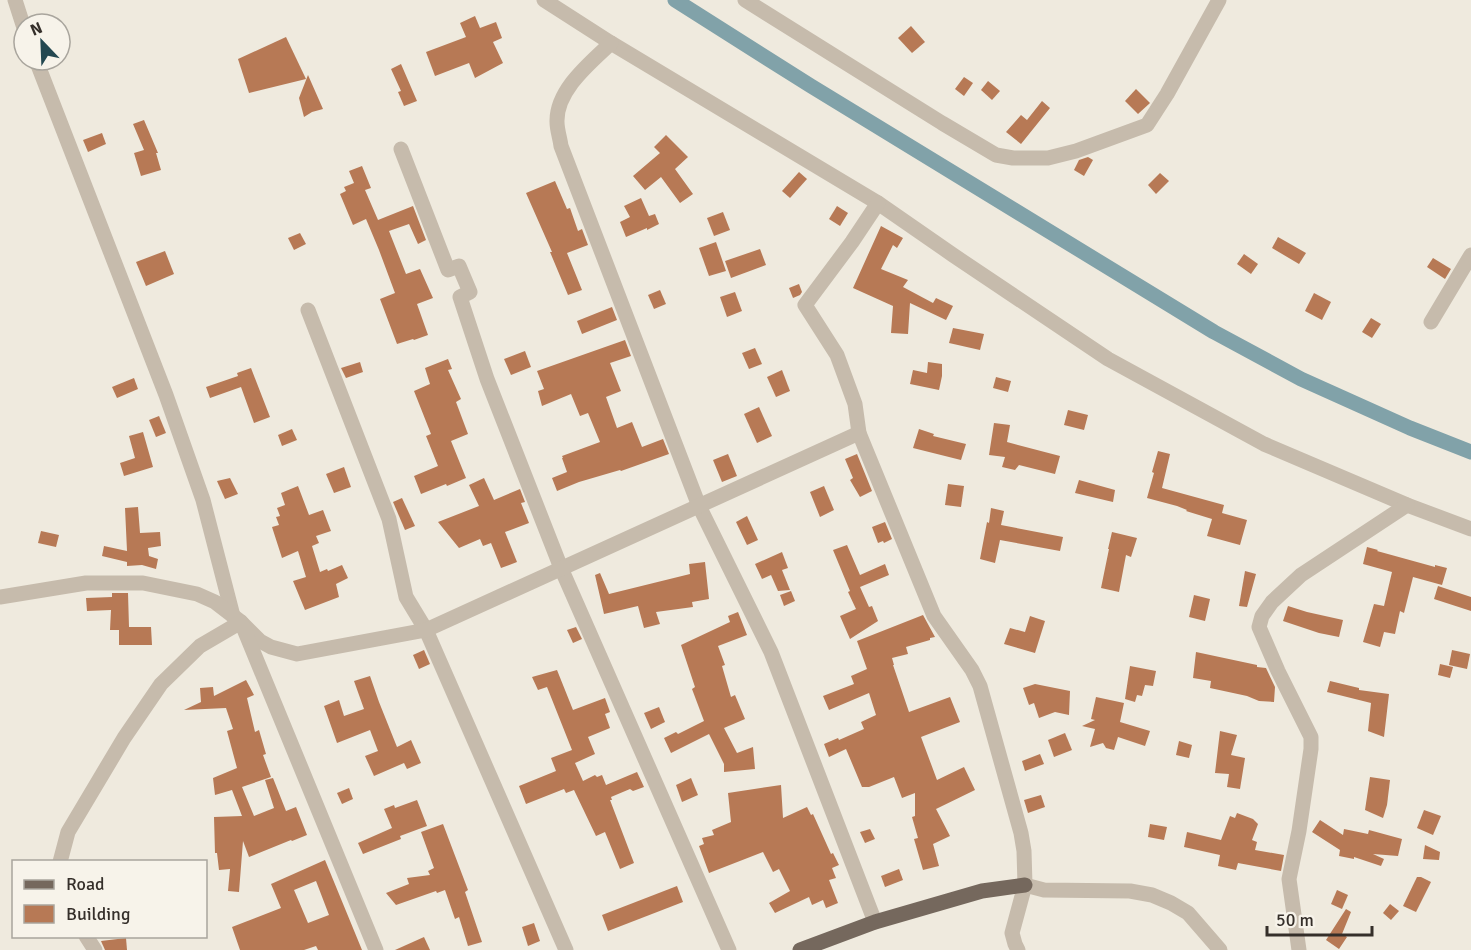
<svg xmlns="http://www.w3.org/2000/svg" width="1471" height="950" viewBox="0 0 1471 950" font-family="Signika,sans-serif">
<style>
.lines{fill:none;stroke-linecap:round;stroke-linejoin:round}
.canal{stroke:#81a2a9;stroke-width:15}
.building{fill:#b77955;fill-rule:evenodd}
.minor{stroke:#c6bbac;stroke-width:15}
.major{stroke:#75685d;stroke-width:15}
</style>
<rect width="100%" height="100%" fill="#efeade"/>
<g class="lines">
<!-- canal -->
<polyline class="canal" points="675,0 811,86 1214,332 1301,379 1410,428 1471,452"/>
</g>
<!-- building -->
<g class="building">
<polygon points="475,16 480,28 496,22 502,38 493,42 503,63 475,78 469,63 435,76 426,52 466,37 460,23"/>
<polygon points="911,26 925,42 912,53 898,38"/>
<polygon points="286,37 306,79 249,93 238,59"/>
<polygon points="401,64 417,101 404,106 398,92 401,91 391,69"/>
<polygon points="308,75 323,109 312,112 304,117 299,98"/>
<polygon points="964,77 973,83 964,96 955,89"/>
<polygon points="988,81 1000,91 992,100 981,90"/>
<polygon points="1136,89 1150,103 1138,114 1125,101"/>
<polygon points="1042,101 1050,108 1021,144 1006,132 1021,115 1027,120"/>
<polygon points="144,120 158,153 156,153 161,170 141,176 134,153 144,150 133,124"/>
<polygon points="102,133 106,144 88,152 83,140"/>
<polygon points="666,135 688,157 675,169 693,194 680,203 661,177 645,190 633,176 660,153 654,147"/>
<polygon points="1088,157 1093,160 1084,176 1074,170 1079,160"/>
<polygon points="362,166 371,188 365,190 378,220 413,206 426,240 418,244 409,224 389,231 406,274 420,269 433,298 417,304 428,335 414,340 413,339 397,344 380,299 395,293 379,250 366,219 353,225 340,194 346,191 344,187 354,183 349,171"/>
<polygon points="799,172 807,179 790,198 782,191"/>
<polygon points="1160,173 1169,181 1156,194 1148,185"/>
<polygon points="555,181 567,209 570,208 578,231 582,229 588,245 567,253 582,290 568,295 550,252 552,252 526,193"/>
<polygon points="641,198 649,216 655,214 659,224 647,230 647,228 626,237 620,222 630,217 624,206"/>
<polygon points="837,206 848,213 840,226 829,219"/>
<polygon points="723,212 730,230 714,236 707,218"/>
<polygon points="881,226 903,238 897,248 893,245 881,269 908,280 903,287 933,303 936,298 953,306 946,320 910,303 908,334 891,333 893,306 853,288"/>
<polygon points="300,233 306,244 294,250 288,238"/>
<polygon points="1278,237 1306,253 1299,264 1272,248"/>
<polygon points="716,242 726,271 709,276 699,248"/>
<polygon points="760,249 766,265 731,278 725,261"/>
<polygon points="165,251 174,274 146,286 136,262"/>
<polygon points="1244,254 1258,264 1251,274 1237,264"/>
<polygon points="1433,258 1451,269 1445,279 1427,267"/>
<polygon points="799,284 802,292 800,295 793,298 789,288"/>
<polygon points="660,290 666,304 654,309 648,295"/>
<polygon points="735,292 742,311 727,317 720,297"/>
<polygon points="1314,293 1331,302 1322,320 1305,311"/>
<polygon points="612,307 617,320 582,334 577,321"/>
<polygon points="1371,318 1381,324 1372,338 1362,332"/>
<polygon points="953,328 984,334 980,350 949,343"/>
<polygon points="625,340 631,356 610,363 621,391 606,397 617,428 632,422 642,447 663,439 669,454 621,471 620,470 579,482 557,491 552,478 567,472 562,458 563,458 562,456 600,442 588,413 580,416 571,394 542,406 538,391 544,389 537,371"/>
<polygon points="755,348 762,364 749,369 742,353"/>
<polygon points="525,351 531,367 511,375 504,359"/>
<polygon points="448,359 452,369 448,370 461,399 456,402 468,434 451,441 466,478 447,486 446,484 421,494 414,476 438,466 426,436 431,434 414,391 430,384 425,368"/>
<polygon points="360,362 363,372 346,378 341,368"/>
<polygon points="928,362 942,364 942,376 939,390 910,384 913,370 927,373"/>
<polygon points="251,368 270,417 254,423 241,387 210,398 206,387 238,376 237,373"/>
<polygon points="782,370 790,391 776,397 767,377"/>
<polygon points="996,377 1011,381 1008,392 993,388"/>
<polygon points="134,378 138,389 117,398 112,387"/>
<polygon points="759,407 772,436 757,443 744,414"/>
<polygon points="1068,410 1088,415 1084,430 1064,425"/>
<polygon points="159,416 166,433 156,437 149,420"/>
<polygon points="994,423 1010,425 1007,442 1060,456 1055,474 1019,465 1015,470 1002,467 1005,457 989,455"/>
<polygon points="292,429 297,440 282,446 278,435"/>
<polygon points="919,429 934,434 933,436 966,444 961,460 913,448"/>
<polygon points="143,432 153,467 124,476 120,463 135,458 129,436"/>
<polygon points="1158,451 1170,454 1162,488 1224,505 1222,513 1247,520 1240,545 1207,536 1212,519 1186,511 1187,510 1177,506 1147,498 1154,473 1152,472"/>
<polygon points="728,454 737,476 722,482 713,460"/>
<polygon points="857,454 872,491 860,497 850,480 853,478 845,459"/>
<polygon points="344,467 351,487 334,493 326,474"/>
<polygon points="230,478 238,494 225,499 217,481"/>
<polygon points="484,478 494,500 520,489 525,502 521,503 529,523 505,532 517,562 501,568 491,543 483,546 480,539 459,548 438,522 479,506 469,485"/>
<polygon points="1079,480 1115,490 1113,502 1075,493"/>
<polygon points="948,484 964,486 961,507 945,505"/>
<polygon points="298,486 309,515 323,510 331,531 316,536 319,543 312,546 320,572 327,569 328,571 342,565 348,578 336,584 339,597 305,610 293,581 306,577 298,551 282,558 272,527 279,525 276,517 280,516 277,508 285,505 281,493"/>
<polygon points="824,486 834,510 820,517 810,492"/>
<polygon points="402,498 415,526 405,530 393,502"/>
<polygon points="138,507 140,533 160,532 161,546 148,548 149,556 158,559 156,569 142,565 127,566 127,562 102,556 104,546 127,551 125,508"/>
<polygon points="991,508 1004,511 1001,525 1063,537 1060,551 1000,540 995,563 980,559 987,522 989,523"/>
<polygon points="747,516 758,540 747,545 736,522"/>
<polygon points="885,522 892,539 884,543 883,541 878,543 872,527"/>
<polygon points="41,531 59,535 56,547 38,543"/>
<polygon points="1112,532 1137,538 1131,557 1126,555 1119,592 1101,588 1109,549 1108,549"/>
<polygon points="847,545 860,575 885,564 889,575 860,587 869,607 872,606 878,621 850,639 840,616 856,609 848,592 850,591 833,550"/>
<polygon points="1367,547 1378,550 1377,551 1435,567 1435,565 1447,568 1442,585 1413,577 1404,613 1400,611 1395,634 1384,632 1380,647 1363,642 1374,604 1384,606 1392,572 1363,564"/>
<polygon points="782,552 788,568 782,570 790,590 778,591 771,575 762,579 755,564"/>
<polygon points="705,562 709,599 692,602 693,607 656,612 660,624 644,628 638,606 604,614 595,575 600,573 609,594 690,574 689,564"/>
<polygon points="1245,571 1256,574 1247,607 1239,606"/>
<polygon points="1438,586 1471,597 1471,611 1434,599"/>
<polygon points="791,591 795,601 784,606 780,595"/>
<polygon points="112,593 128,593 129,627 151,627 152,645 119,645 119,630 110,630 111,610 87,611 86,598 112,597"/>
<polygon points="1194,595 1210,599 1205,621 1189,617"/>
<polygon points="1288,606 1307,612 1343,620 1339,637 1319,633 1283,621"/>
<polygon points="738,612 747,635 718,646 725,665 722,666 731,697 735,695 745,719 724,728 737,753 753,747 755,769 724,772 724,764 709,734 671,753 664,738 676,732 678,734 704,721 692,689 695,687 681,645 730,622 728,616"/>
<polygon points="923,615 935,637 930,638 930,640 906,647 908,654 892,658 894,665 893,665 909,712 950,697 960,722 921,737 937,780 964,767 975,790 936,809 950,836 933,844 939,866 923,870 914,839 918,838 912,817 915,816 915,793 902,798 894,777 869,787 862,787 846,749 829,757 824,744 838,738 839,740 864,729 861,722 876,715 869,693 829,710 823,696 854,684 851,676 867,669 857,641"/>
<polygon points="1030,616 1045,621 1035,653 1004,644 1010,628 1025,632"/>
<polygon points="576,627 582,639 573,643 567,630"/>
<polygon points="424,650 430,664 419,669 413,655"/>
<polygon points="1452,650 1470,654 1467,669 1449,665"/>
<polygon points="1196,652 1257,665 1257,667 1266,668 1275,687 1274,702 1259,701 1247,696 1210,688 1211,681 1193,678"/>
<polygon points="1440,664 1453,667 1450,678 1438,675"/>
<polygon points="1130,666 1156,671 1153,686 1145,685 1142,696 1137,695 1135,702 1125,699"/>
<polygon points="557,670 573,710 605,698 610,712 605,714 610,728 588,737 595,754 575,763 583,781 595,775 597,777 602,775 606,785 637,772 644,787 633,791 630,789 611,797 612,800 610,800 634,863 620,869 605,832 596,836 574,790 566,793 564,789 526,804 519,786 556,771 551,758 572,750 547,687 538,690 532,677"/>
<polygon points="370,676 379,702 397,747 411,740 421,763 407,769 404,763 374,776 365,756 378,751 370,730 337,743 324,706 339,700 344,716 364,709 354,681"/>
<polygon points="246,680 254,695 247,698 255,732 259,730 266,754 263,755 271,777 242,787 254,816 274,808 265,780 273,778 286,811 296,807 307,835 292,841 291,840 249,857 243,841 239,892 228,891 230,869 219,870 217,853 215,853 214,817 242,816 232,790 215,795 213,778 237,768 227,731 233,729 226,708 184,710 201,702 200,688 213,687 214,696"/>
<polygon points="1330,681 1359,688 1359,690 1389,694 1384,737 1368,731 1371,703 1327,692"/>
<polygon points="1035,684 1070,691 1069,715 1055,712 1039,718 1034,703 1029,705 1023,688"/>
<polygon points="1096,697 1124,703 1120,722 1150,731 1145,746 1118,737 1114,750 1106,748 1103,743 1090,747 1095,729 1082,726 1095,720 1091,719"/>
<polygon points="659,707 665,722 651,729 644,713"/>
<polygon points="1220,731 1237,735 1231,755 1245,758 1240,789 1227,787 1229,774 1215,773"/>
<polygon points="1065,733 1072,750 1054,757 1048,740"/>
<polygon points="1179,741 1192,745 1189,758 1176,755"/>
<polygon points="1040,754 1044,764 1025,771 1022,761"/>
<polygon points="1370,777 1390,780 1387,805 1383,818 1365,810"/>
<polygon points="691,778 698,795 682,802 676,785"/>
<polygon points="781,785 783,818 807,807 811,815 813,814 831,854 833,853 839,865 832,868 836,878 829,880 838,903 826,908 823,900 812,905 809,897 775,913 769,903 790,891 779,869 773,872 763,852 709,873 699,846 704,844 702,838 714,835 712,830 731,822 728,793"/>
<polygon points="349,788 353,799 342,804 337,793"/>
<polygon points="1041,795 1045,807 1028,813 1024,800"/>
<polygon points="417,800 427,826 400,836 401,839 363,854 358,843 392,828 384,809 394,805 395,808"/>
<polygon points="1424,810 1441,816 1433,835 1417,828"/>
<polygon points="1237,813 1253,819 1258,824 1252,840 1257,842 1255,850 1284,855 1281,871 1238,863 1236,870 1218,866 1220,855 1184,847 1187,832 1221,840 1230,816 1235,818"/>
<polygon points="1320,820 1343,835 1344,829 1368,834 1369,830 1402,839 1398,856 1373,854 1384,859 1381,866 1354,857 1354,859 1339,856 1340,850 1312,832"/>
<polygon points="443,824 468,890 465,892 482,942 468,946 459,917 455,919 445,890 437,893 436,891 396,905 386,893 409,884 407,878 430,875 428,871 434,868 421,832"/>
<polygon points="1150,824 1167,827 1164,840 1148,837"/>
<polygon points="870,829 875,839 865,843 860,832"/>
<polygon points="1425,845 1440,852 1439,860 1423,859"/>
<path d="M325 860 362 950H318L316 946 304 950H240L232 927 281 908 271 884ZM316 881 329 915 308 923 294 890Z"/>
<polygon points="899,869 903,880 885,887 881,876"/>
<polygon points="1417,877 1421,877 1431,882 1416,912 1403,906"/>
<polygon points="677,886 683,902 608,931 602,915"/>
<polygon points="1337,890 1348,895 1342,909 1331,904"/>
<polygon points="1390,904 1399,911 1391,920 1383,913"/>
<polygon points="1346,909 1351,912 1342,934 1347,937 1339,949 1326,940"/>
<polygon points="534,923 540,941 528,946 522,927"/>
<polygon points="424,937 430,950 395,950"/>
<polygon points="126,938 127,950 105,950 101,941"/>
</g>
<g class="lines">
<!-- minor -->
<g class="minor">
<polyline points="15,0 24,28"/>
<polyline points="544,0 611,43 878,203 953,255 1108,359 1264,444 1407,505 1471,529"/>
<polyline points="745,0 942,123 996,155 1013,158 1048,158 1076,151 1147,125 1167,94 1219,0"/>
<path d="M611 43C590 63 556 90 557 122 557 130 560 138 561 146L699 506 771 652 875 922"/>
<polyline points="36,60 166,395 203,500 233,616"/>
<polyline points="401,149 448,270 459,266 470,292 460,297 487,379 561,568 729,950"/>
<polyline points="878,203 852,242 805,305 837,355 855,404 859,433 934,616 972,670 980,686 1021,833 1024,851 1025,885 1012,933 1015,944 1018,950"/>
<polyline points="308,310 389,519 406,597 426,630 566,950"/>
<polyline points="1431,322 1471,255"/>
<polyline points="0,597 86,583 143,583 197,594 215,602 241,622 260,641 271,647 297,654 426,630 859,433"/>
<polyline points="60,862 68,832 124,738 161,684 200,646 241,622 376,950"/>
<polyline points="1025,885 1044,890 1130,891 1152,895 1171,903 1188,913 1220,950"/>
<polyline points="86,936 95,950"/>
<polyline points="1299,950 1289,879 1299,831 1311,749 1311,737 1278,671 1259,627 1262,616 1272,602 1301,575 1407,505"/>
</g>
<!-- major -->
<polyline class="major" points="800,950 875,922 982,891 1025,885"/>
</g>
<!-- legend -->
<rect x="12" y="860" width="195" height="78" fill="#f7f3ea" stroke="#a9a59d" stroke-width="1.5"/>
<rect x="24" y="880" width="30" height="9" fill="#75685d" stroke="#a9a59d" stroke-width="1.5"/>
<text x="66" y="890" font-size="18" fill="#352f2a">Road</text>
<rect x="24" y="905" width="30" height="18" fill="#b77955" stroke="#a9a59d" stroke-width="1.5"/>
<text x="66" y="920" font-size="18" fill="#352f2a">Building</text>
<!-- north arrow -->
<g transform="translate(42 42) rotate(337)"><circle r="28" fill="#f7f3ea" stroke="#a9a59d" stroke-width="1.5"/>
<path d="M0-4.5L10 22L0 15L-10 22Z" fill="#244851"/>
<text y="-9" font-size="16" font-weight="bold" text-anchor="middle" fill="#352f2a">N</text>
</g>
<!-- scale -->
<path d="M1267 926v9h105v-9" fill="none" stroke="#352f2a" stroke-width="3"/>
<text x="1276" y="926" font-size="18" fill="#352f2a" stroke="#f7f3ea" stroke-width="4.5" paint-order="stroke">50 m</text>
</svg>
